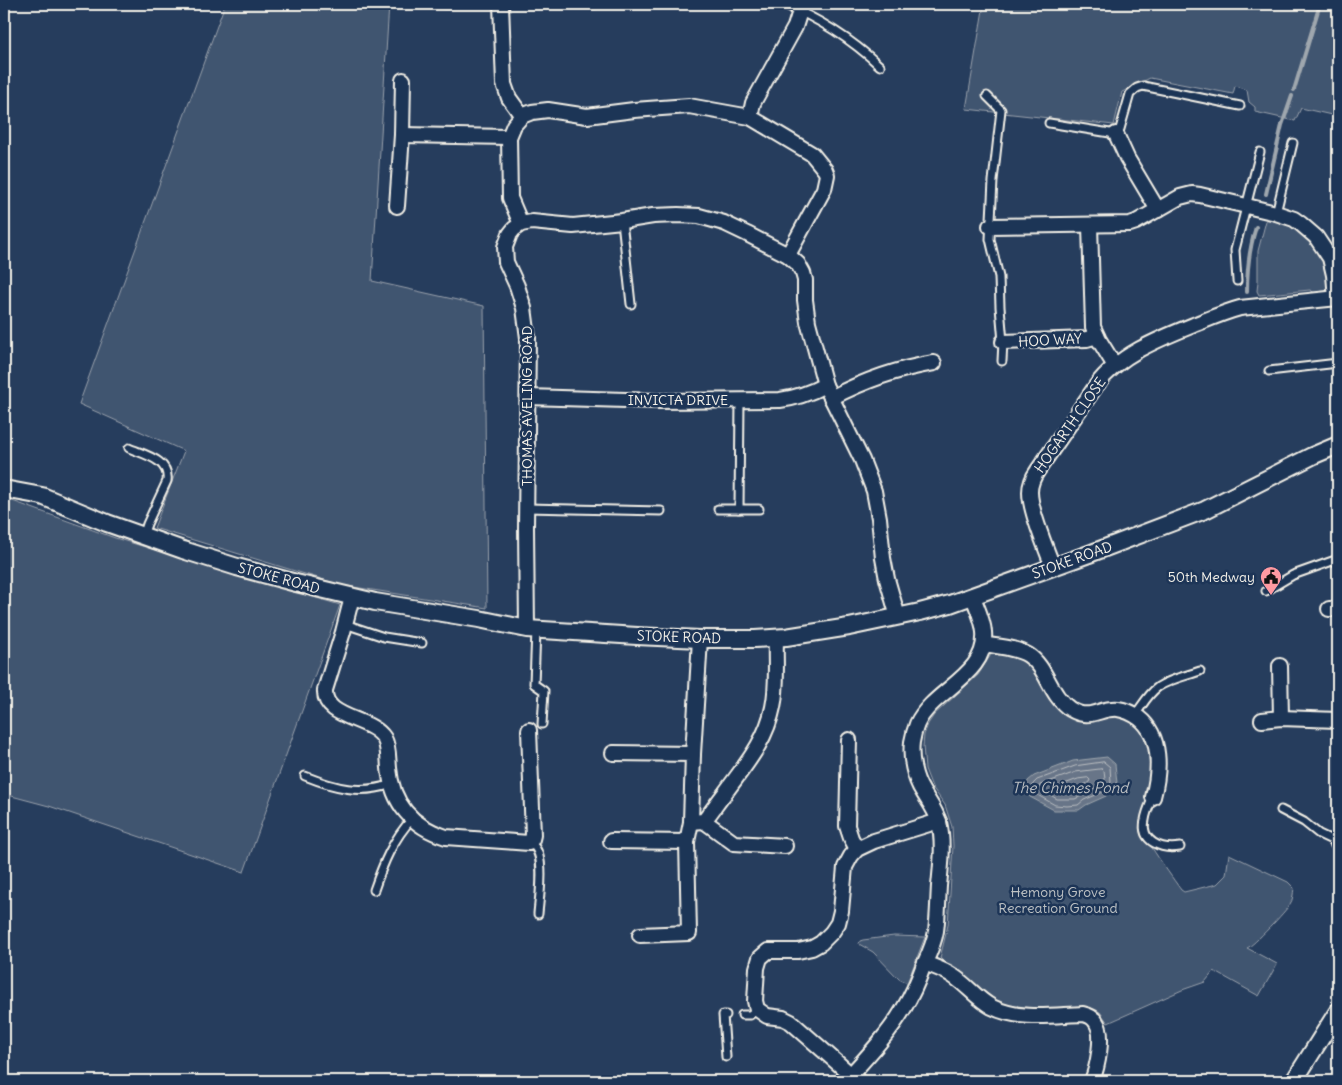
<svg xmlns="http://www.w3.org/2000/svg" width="1342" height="1085" viewBox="0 0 1342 1085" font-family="Delius,sans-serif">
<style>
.green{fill:#40546f;stroke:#9aa2ac}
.water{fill:#677588;stroke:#9fa7ae}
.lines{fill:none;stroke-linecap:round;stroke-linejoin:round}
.shore{stroke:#bcbfc2;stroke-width:1}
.stream{stroke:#9fa7ae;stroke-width:4}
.service-casing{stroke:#f4f1e8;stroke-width:11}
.minor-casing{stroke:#f4f1e8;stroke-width:18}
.tertiary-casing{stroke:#f4f1e8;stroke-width:20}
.service{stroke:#1d3557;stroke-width:7}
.minor{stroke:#1d3557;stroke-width:14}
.tertiary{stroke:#1d3557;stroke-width:16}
.labels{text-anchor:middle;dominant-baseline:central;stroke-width:5;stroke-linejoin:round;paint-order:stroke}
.street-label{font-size:14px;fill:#f4f1e8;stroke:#1d3557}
.poi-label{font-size:14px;fill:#f4f1e8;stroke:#1d3557;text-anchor:end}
.park-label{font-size:14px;fill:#bec2c4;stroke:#1d3557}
.water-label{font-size:15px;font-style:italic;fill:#bcbfc2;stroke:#1d3557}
</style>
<rect width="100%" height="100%" fill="#263d5d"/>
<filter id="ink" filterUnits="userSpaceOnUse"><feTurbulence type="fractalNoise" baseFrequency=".02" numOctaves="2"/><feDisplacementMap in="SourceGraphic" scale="10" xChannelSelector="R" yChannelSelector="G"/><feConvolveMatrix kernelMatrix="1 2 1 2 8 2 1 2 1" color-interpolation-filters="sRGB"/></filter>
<g filter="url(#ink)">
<!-- green -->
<g class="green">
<polygon points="225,4 389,4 372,281 484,306 487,608 341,585 154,528 184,451 79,404"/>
<polygon points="984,4 1338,4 1338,114 1336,116 1301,108 1295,121 1255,112 1255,107 1249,102 1247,90 1235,86 1233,94 1150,78 1122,92 1114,125 966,109"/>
<polygon points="1267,217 1276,219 1302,230 1325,260 1329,285 1325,292 1315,293 1310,290 1259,295 1257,291 1258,281 1258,251"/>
<polygon points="4,498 115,538 340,605 244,872 49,806 4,794"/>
<path d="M992 653 1006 655 1020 658 1027 662 1034 669 1055 704 1064 713 1087 721 1111 717H1125L1136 725 1141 729 1148 747 1151 781 1146 798 1149 799C1145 808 1140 816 1141 826 1143 838 1172 877 1181 890L1184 892 1217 884 1226 875 1229 854 1288 882 1294 888C1293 894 1293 900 1290 904 1287 910 1253 946 1247 948L1277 964 1259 996 1214 971 1205 982 1182 990 1108 1023 1100 1012 1094 1009C1060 1007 1022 1018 991 999 981 994 974 983 966 975 957 968 947 966 940 958L948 925 953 846 952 827 945 805 932 787 925 769 923 746 924 735 928 724 934 715 978 675Z"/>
<polygon points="894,936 925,937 907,983 899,979 873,952 859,944 860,941 863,940"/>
</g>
<!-- water -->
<polygon class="water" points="1107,757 1115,764 1117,783 1106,796 1086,805 1079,810 1054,810 1030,797 1026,790 1028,781 1034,776 1073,761"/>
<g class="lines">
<!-- shore -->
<g class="shore">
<polygon points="1104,762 1110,767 1111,782 1103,792 1084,800 1078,805 1067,806 1055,805 1034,793 1032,789 1033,784 1037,780 1075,766"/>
<polygon points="1102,769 1104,771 1105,779 1099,787 1075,799 1057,799 1039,788 1040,785 1076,772"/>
<path d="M1088 778 1090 780 1089 782C1079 788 1068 796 1057 790L1059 786 1078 779Z"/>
</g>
<!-- stream -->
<g class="stream">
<polyline points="1294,90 1320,4"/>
<polyline points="1266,194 1282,125 1292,96"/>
<path d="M1247 292C1247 269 1249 249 1256 227"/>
</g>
<!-- service casing -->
<g class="service-casing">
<g id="service">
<polyline points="445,4 447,4"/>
<polyline points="580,4 595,4"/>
<path d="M783 4C820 19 851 39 880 66"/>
<polyline points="987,96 1001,110 993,181 990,239 999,277 1000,307 1003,342 1002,361"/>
<polyline points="1049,123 1116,134 1119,132 1120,129 1130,94 1137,88 1143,86 1240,106"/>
<polyline points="1276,213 1293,143"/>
<polyline points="622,221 631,304"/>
<polyline points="1237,281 1235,250 1260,152"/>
<polyline points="1269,371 1338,363"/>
<path d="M129 448C145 455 170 460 167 481L147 524 143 536"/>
<polyline points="527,508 661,511"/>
<polyline points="718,509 739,509 740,400"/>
<polyline points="739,509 759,509"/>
<polyline points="1266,591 1293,575 1338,559"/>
<polyline points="345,624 384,637 422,643"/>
<polyline points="536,630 534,684 544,691 542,724"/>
<path d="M1135 715C1142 706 1148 694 1158 687 1170 679 1186 676 1200 671"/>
<path d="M305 776C335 788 360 795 392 784"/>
<path d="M1153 797C1150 804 1146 812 1145 820 1140 842 1162 850 1180 847"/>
<polyline points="1281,810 1304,822 1319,834 1338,843"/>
<path d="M529 843C548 849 539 899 538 914"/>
<path d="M374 890C383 864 393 839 412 819"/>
<polyline points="742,1015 750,1015 757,1009"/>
<polyline points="726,1057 723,1015 726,1015"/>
</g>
</g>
<!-- minor casing -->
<g class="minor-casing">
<g id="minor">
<polyline points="501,4 504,84 509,98 522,116"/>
<polyline points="750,117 753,103 795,27 800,11"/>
<polyline points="1116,134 1127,158 1158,210"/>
<polyline points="402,135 509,137"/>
<polyline points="397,206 402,135 403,80"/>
<polyline points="521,224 510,198 509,137 514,125 522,116 532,112 548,110 587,116 634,110 689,106 750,117 812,154 825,170 827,175 824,189 788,255"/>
<polyline points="1090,225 1093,327 1099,340 1115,366"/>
<polyline points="990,226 1130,224 1136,222 1180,197 1192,194 1200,195 1276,213 1294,219 1301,224 1316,237 1330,258 1334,275 1336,298"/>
<polyline points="1003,342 1087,339 1097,336"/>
<path d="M528 397 658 401 780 400C796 398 810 393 825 385"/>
<path d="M831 398C865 380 897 369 934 363"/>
<path d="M1053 567C1046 548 1030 511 1030 492 1030 483 1033 477 1038 470L1096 386C1119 354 1161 338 1196 324 1211 318 1225 312 1240 308L1338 298"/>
<path d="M352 597 343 632 325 690C323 719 371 717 384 738 389 747 388 759 389 768 392 804 413 827 446 837L529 843 532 839 533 835 529 730"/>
<polyline points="1329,609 1338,609"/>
<polyline points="527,629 526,528 528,338 524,308 517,286 506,262 505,247 510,234 514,229 521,224 532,222 573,226 622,221 653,216 678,215 699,216 724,223 747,234 788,255 798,264 803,273 805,280 805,300 808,322 825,385 862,460 874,491 879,518 883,558 887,579 898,617"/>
<path d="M984 644C998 647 1015 647 1028 655 1047 667 1050 696 1070 709 1091 722 1099 707 1118 709 1125 710 1132 713 1139 718 1162 736 1160 771 1153 797"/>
<polyline points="1280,666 1281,718"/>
<polyline points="1262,720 1281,718 1338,720"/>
<polyline points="849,740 847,826 851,838 857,849"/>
<polyline points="613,753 693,754 691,822 687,842 689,933 640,935"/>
<polyline points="693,754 700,639"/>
<polyline points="704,821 734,843 785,846"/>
<path d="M691 822 704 821C711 812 718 802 725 793 745 765 766 742 773 707 778 685 775 660 776 638"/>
<polyline points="1338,840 1338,844"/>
<polyline points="611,841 687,842"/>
<path d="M925 963C934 967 945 970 953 976 967 985 977 999 992 1007 1020 1021 1053 1015 1083 1014 1088 1015 1093 1017 1096 1022 1105 1034 1097 1068 1092 1081"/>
<path d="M845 1081C865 1059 889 1034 904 1008 912 995 918 981 923 967 928 956 934 944 936 931 938 917 938 901 939 886 941 865 944 843 939 822 936 811 929 802 923 792 914 778 910 758 912 742 913 736 915 729 917 724 933 689 988 676 984 632 983 620 977 608 973 597"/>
<polyline points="858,1081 791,1022 783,1018 767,1016 757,1009 755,1001 757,968 760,958 768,951 798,951 812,948 821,943 832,932 838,923 841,911 845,867 851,856 857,849 874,841 939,821"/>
</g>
</g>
<!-- tertiary casing -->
<g class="tertiary-casing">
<g id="tertiary">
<polyline points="4,489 42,496 107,523 183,550 237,567 296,583 375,602 479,619 527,629 637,636 700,639 755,639 786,637 849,627 920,612 950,604 1089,554 1205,510 1312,456 1338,445"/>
<polyline points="1294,1081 1338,1011"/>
</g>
</g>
<!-- service -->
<use href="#service" class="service"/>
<!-- minor -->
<use href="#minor" class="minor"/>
<!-- tertiary -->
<use href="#tertiary" class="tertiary"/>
</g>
</g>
<!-- icons -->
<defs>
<g id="civic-pin" transform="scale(1.125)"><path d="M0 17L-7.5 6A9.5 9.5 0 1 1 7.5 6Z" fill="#ff9aa2" stroke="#1d3557"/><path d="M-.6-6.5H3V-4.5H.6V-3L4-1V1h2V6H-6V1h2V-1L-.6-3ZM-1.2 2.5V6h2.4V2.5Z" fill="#111"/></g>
</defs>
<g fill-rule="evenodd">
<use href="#civic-pin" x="1271" y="577"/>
</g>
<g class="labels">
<!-- street labels -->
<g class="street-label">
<text transform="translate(1050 340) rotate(-3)">HOO WAY</text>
<text x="678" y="400">INVICTA DRIVE</text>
<text transform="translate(527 406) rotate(-90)">THOMAS AVELING ROAD</text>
<text transform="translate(1070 425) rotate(-55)">HOGARTH CLOSE</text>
<text transform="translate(1072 560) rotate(-20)">STOKE ROAD</text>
<text transform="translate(279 578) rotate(15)">STOKE ROAD</text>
<text transform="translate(679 637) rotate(2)">STOKE ROAD</text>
</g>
<!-- poi labels -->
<g class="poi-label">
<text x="1255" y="577">50th Medway</text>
</g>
<!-- park labels -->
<g class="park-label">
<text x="1058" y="892">Hemony Grove<tspan x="1058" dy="16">Recreation Ground</tspan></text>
</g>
<!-- water labels -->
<g class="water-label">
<text x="1070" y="787">The Chimes Pond</text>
</g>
</g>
<!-- margin -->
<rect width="1342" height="1085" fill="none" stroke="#1d3557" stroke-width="20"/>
<rect x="10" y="10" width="1322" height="1065" fill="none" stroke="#f4f1e8" stroke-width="2" filter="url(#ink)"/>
</svg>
